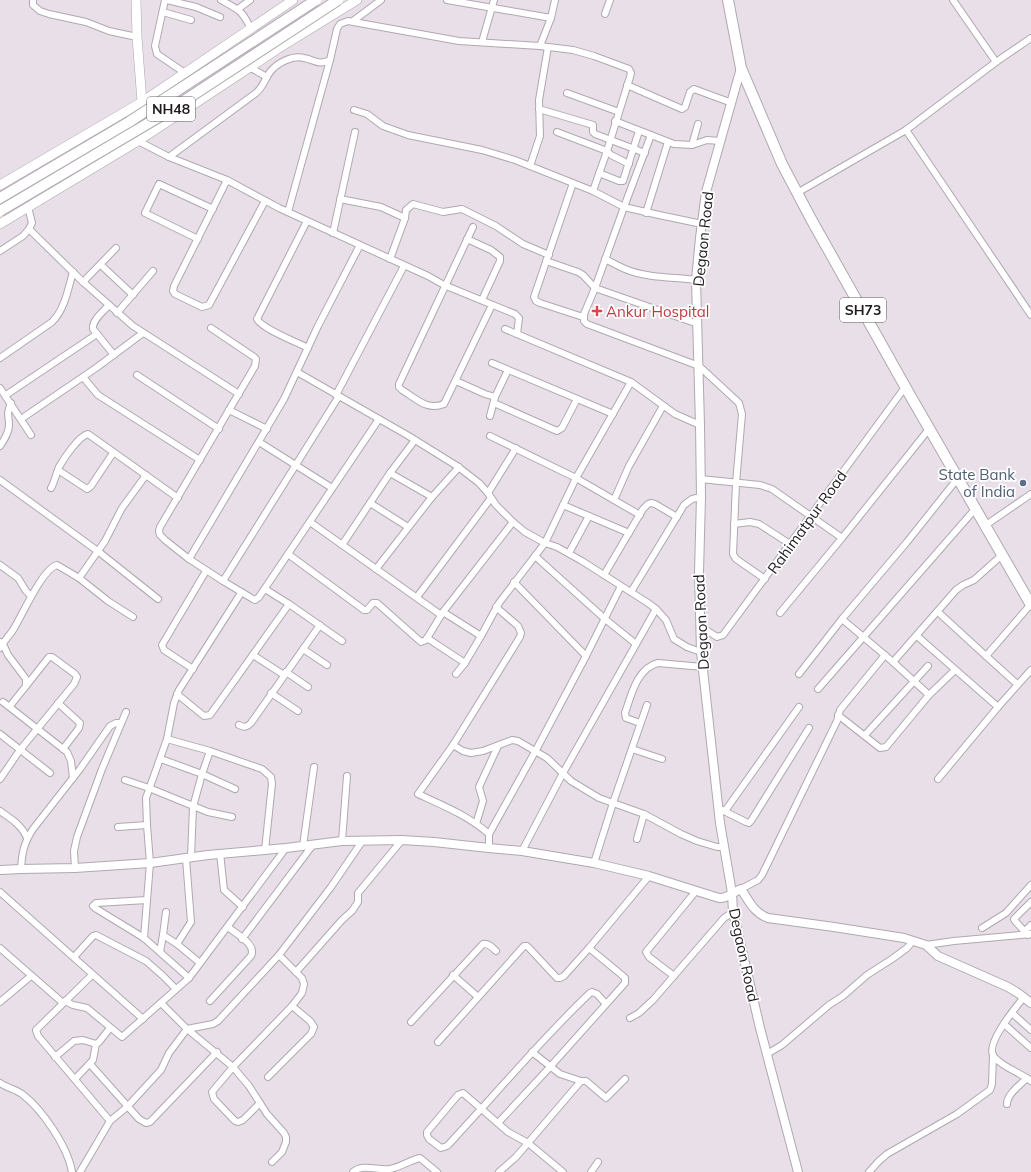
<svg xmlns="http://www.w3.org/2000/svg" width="1031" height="1172" viewBox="0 0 1031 1172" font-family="Mulish,sans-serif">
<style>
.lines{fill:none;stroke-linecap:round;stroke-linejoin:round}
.minor-casing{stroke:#b0a8b1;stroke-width:8}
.tertiary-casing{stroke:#b0a8b1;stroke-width:10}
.secondary-casing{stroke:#b0a8b1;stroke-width:10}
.primary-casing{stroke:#b0a8b1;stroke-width:12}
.minor{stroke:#fff;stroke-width:6}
.tertiary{stroke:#fff;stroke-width:8}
.secondary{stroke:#fff;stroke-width:9}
.primary{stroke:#fff;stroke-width:10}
.trunk-bridge-casing{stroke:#b0a8b1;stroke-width:12;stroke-linecap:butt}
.trunk-bridge{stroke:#fff;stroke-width:10}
.health-dot{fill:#e0444e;stroke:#fff;stroke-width:1.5}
.service-dot{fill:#5c6f8a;stroke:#fff;stroke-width:1.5}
.labels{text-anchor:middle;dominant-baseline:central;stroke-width:3.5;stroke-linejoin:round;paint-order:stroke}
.shield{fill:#fff;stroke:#636063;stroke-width:1}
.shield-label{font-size:14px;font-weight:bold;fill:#201c20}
.street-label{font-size:15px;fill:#201c20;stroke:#fff}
.health-label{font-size:15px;fill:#be3a42;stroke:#fff;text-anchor:start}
.service-label{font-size:15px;fill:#4e5e75;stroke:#fff;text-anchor:end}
</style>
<rect width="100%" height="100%" fill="#e8dfe9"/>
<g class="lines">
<!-- minor casing -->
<g class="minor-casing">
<g id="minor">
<polyline points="33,0 33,5 40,11 49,14 86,22 109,31 137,37"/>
<polyline points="165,0 155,46 157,54 185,73"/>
<polyline points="167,0 196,7 220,17"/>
<path d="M221 0C239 10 242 10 251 29"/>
<polyline points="447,0 551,18"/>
<polyline points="953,0 996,62"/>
<polyline points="238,9 250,0"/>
<polyline points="163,12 191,20"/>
<polyline points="605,14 610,0"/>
<polyline points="353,21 381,0"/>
<polyline points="482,42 494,0"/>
<polyline points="540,46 551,18 555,0"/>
<polyline points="249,67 267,77"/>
<polyline points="627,85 682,109 685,107 690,92 694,89 732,103"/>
<polyline points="567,93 619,112"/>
<polyline points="539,109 593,125 593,132 595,134 645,153"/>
<polyline points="354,110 367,114 383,126 408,135 482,150 515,160 593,191 624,207 659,215 702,224"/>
<polyline points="615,121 674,144 692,145 707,140 720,141"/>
<polyline points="906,130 1031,315"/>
<polyline points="557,132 607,151 611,155 629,164"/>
<polyline points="651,135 624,207 595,288 584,314 584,321 587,324 699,366 739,403 742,414 736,483 733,554 736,559 765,579"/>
<polyline points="138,141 169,157 227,180 279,208 428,276 444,285 515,314 519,318 517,334"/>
<polyline points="692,145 698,124"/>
<path d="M169 157 256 93C264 86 264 80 270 72 277 63 292 55 304 58 315 60 318 66 330 60"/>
<polyline points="530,166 540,136 539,100 548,47"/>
<polyline points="599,173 619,181 623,181 639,131"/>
<polyline points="227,180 174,286 173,291 175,294 202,307 209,305 265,201"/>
<polyline points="573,183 534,297 536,301 540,303 583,317"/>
<polyline points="797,193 906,130 996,62 1031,38"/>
<polyline points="340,199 381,207 405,218"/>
<polyline points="28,207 32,223 29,229 83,282 133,326 239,394"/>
<polyline points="288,212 330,60 337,29 340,24 348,21 459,41 540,46 573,50 594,56 629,69 631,73 630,77 607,151 593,191"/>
<polyline points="646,213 668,142"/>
<path d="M307 221 257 319C262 329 297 342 308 348"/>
<path d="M473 227 399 384V387L402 390C417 399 427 411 444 404L492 305"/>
<polyline points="333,233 355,132"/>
<polyline points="198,239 145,213 159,184 213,209"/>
<polyline points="467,239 491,250 500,257 500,261 482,300"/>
<polyline points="0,251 23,236 29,229"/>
<polyline points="390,259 405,218 406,210 413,204 443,212 462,209 496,226 523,244 549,255"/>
<path d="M605 259C611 262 618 266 625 269 647 278 672 277 696 280"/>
<polyline points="546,261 578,272 583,275 595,288 698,324"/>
<polyline points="101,265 133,295"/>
<polyline points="83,282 116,248"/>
<path d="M109 305C103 312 92 320 93 329L114 355"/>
<polyline points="117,313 153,271"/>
<polyline points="211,328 254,357 256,359 255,366 160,527 159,531 160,535 165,540 189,559 223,581 339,396"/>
<polyline points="505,329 631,382 675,414 700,425"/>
<path d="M0 358 52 322C65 309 68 289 73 272"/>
<polyline points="492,363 613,414"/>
<polyline points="297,372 407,435 457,466 479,483 488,493 496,505 513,522 525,532 545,543 557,547 582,561 648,603 656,609 666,620 674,639 687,647 701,652"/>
<polyline points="137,375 219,429"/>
<polyline points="83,377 98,395 200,460"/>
<polyline points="456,381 485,394 495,397"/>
<polyline points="0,388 31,435"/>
<polyline points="6,395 97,334"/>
<polyline points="336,395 404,266"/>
<polyline points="494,403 557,431 562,428 577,399"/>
<polyline points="229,410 267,429"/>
<polyline points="490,416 495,397 508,370"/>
<polyline points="21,419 96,368 143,333"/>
<polyline points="490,436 576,478 640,515"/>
<polyline points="259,442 332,488"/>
<path d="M0 446C4 440 9 433 9 425 9 415 6 415 11 403"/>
<polyline points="58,470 87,489 91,486 113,453"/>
<polyline points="390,473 432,497"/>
<polyline points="700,479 760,485 772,489 842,538 929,429"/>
<polyline points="0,480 99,552 158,599"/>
<path d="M51 488C55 481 56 474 59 467 64 458 79 436 88 434L178 498"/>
<polyline points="488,493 516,448"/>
<polyline points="614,500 629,466 663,406"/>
<polyline points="370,503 408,527"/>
<polyline points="563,505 629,533"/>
<polyline points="310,522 441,615"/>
<polyline points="734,524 750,522 759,524 790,544"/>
<polyline points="986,525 1031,494"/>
<polyline points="342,545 390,473 415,440"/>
<polyline points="569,553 589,516"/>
<polyline points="288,554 364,610 367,610 373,603 377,603 421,642 426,640 443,612 513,522"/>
<polyline points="535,556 605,619 636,644"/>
<polyline points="189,559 284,399 318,326 360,245"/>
<polyline points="0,565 18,578 26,591 31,596"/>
<polyline points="376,569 432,497 459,467"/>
<polyline points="604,575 643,509 648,504 651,503 655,504 677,517"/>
<polyline points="223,581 253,599 255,600 259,597 379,419"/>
<polyline points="265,589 289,604 342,641"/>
<polyline points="631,592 684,505 692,499 701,497"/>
<polyline points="417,597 491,498"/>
<polyline points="443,612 481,636"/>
<polyline points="938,612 986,656 1031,604"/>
<polyline points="780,613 842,538"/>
<polyline points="133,617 108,601 79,578 105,541 122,508 146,475"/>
<polyline points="842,619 907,542 958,478"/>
<polyline points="700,626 717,637 723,635 906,386"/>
<polyline points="917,636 998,707"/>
<polyline points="427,638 465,663"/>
<polyline points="0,642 3,644 8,655 26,679 26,686 10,706"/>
<path d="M0 648C4 641 9 636 13 630 22 616 42 569 57 565L79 578"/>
<polyline points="303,649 327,665"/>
<polyline points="253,655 284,675"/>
<polyline points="586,656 621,586"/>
<polyline points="986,656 1017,684"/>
<polyline points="893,662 956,590 963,585 974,580 1002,555"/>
<polyline points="193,669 164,650 162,645 206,571"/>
<polyline points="286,672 308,687"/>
<polyline points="456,674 465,663 481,636 499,603 545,543 576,478 631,382"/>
<polyline points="799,674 842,619 893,662 929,695 955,670"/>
<polyline points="818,689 976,508"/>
<polyline points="271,693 298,711"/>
<polyline points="177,694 204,716 210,715 289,604"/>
<polyline points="3,702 67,752 71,761 73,778"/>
<polyline points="58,703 80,723 79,728 63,749"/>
<polyline points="838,715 880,748 886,747 929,695"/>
<path d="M640 723 626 718 625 713C631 696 637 668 658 663L703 667"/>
<path d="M239 725C245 728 247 727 251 723L320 625"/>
<polyline points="0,734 50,773"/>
<polyline points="865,735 928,666"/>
<polyline points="167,739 210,751 262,769 271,777 272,784 265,850"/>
<polyline points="453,745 463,751 471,753 483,751 512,740 518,741 547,758 571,781 599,798 644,814 681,834 697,841 717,847 724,847"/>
<polyline points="632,749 662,759"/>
<polyline points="161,759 202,774 235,789"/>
<polyline points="0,779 20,750 74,684 77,677 75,674 52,657 49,657 26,686"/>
<polyline points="938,779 998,707 1031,670"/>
<polyline points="125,780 149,788 208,812 232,817"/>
<polyline points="718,808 746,822 749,823 751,821 809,728"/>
<path d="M0 811C11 819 22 825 27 838"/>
<polyline points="725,811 799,707"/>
<polyline points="476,824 483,801 479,787 498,746"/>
<polyline points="118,827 147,825"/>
<path d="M489 834C469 816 442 805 418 794L453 745 520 637 521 633 518 626 496 607"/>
<polyline points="637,839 644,814"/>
<polyline points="342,841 347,776"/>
<polyline points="303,846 314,767"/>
<polyline points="489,848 489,834 536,750 586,656 514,582"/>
<polyline points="522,851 563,773 656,609"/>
<polyline points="220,853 224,890 243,907"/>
<polyline points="191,857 193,807 202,774 210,751"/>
<polyline points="186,859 191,922 177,944 200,963"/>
<polyline points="594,863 613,803 647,705"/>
<polyline points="75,868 74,851 77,837 102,769 126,712"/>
<path d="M21 869C22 852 24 843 33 829L80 769 110 726 116 723H121"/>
<polyline points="741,889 758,880 762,875 837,721 840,710 885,655"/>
<polyline points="0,892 143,1019"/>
<polyline points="147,900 96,903 93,906 95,908 144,938 189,978"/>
<polyline points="982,928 1006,913 1031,885"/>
<polyline points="1025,931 1031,925"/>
<polyline points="163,935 166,912"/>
<polyline points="1028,935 1015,921 1014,919 1031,902"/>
<polyline points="144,938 150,863 147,825 146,798 167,739 174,703 179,690 241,593"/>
<polyline points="242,939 312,846"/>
<polyline points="926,945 954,941 1031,934"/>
<polyline points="0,948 63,1003"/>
<polyline points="160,952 163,935 177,944"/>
<polyline points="74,957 93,936 96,935 146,961 162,975 176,989"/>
<polyline points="296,972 342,920 352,911 358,902 358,893 402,840"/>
<polyline points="453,975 478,997"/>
<polyline points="674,976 649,957 646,952 696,891"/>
<path d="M1024 997C1016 1007 984 1045 994 1057 1004 1068 1019 1072 1031 1081"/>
<polyline points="65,1001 73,1005 87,1008 122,1037 189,978 286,848"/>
<path d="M210 1001 251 956C257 944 236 934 228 927"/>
<polyline points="0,1002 31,976"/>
<polyline points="161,1003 187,1029 233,1067 249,1086 267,1114 284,1133 286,1137 286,1142 282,1152 272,1162"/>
<polyline points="1012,1013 1031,1030"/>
<polyline points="630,1018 639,1013 653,1000 724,918 733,912"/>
<path d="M411 1022 483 944C488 943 492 947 496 951"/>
<polyline points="1004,1024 1031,1048"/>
<polyline points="438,1042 524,946 527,946 530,949 557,978 560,978 564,976 589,948 649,876"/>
<polyline points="767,1054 782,1045 829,1005 843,996 867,975 892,959 907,948 913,941"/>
<polyline points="55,1057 74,1041 83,1040 96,1044 99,1042 110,1028"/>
<polyline points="90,1064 139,1119 146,1123 150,1122 217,1052"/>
<polyline points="268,1077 311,1034 314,1027 310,1021 292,1006"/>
<polyline points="75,1079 93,1060 96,1044"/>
<polyline points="581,1081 586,1081 606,1098 625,1079"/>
<path d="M0 1083C7 1088 15 1089 22 1094 42 1109 68 1147 72 1172"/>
<polyline points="260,1103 243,1120 238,1122 235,1121 214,1099 212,1092 233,1067 292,1006 302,993 304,984 302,978 279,955"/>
<path d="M1007 1104C1007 1094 1020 1085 1027 1078"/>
<polyline points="110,1121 127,1107 161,1070 169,1053 187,1029 213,1024 218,1021 279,955 331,887 363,840"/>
<polyline points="498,1123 550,1067 625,983 625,978 623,976 589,948"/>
<polyline points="80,1172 110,1121 38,1036 36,1030 92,975"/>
<path d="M353 1172C363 1163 378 1171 390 1169 401 1167 410 1160 420 1158L437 1172"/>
<polyline points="499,1172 516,1157 581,1081 560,1074 532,1052"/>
<path d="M563 1172 528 1143 508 1132 463 1093 458 1095 427 1132V1135L429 1139 441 1148 447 1146 450 1143 481 1109 483 1107C518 1068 552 1029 590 993L592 992 597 994 606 1004"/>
<polyline points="591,1172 598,1162"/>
<polyline points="869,1172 879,1161 887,1154 957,1114 990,1090 992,1084 993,1055"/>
</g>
</g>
<!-- tertiary casing -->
<g class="tertiary-casing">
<g id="tertiary">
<polyline points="741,68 706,192 700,238 696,280 700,425 701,497 699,572 701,652 720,823 732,893 733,912 760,1028 798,1172"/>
<path d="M0 870 21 869 75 868 150 863 208 855 286 848 342 841 402 840 434 842 489 848 522 851 594 863 649 876 719 898C727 899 733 892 741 889 749 901 754 913 768 918L834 927 904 938 926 945 938 956 1008 987 1018 993 1031 1003"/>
</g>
</g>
<!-- secondary casing -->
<g class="secondary-casing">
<g id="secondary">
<polyline points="136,0 137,37 142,102"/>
<polyline points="0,185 142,102 293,0"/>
<polyline points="0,224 138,141 279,48 357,0"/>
</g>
</g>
<!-- primary casing -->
<g class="primary-casing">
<polyline id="primary" points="728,0 741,68 782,164 811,219 911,397 1031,605"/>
</g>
<!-- minor -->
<use href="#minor" class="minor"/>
<!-- tertiary -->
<use href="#tertiary" class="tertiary"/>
<!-- secondary -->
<use href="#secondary" class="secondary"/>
<!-- primary -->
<use href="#primary" class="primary"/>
<!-- trunk-bridge casing -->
<g class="trunk-bridge-casing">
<g id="trunk-bridge">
<polyline points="0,198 129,122 316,0"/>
<polyline points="0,211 164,114 338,0"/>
</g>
</g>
<!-- trunk-bridge -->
<use href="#trunk-bridge" class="trunk-bridge"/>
</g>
<!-- markers -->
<path class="health-dot" d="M595 305h4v4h4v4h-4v4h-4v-4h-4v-4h4z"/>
<circle class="service-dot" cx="1023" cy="483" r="4"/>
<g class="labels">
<!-- shield labels -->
<g class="shield">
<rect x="147" y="97" width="48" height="24" rx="3"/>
<rect x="840" y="298" width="46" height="24" rx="3"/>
</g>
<g class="shield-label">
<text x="171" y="109">NH48</text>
<text x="863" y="310">SH73</text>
</g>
<!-- street labels -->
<g class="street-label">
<text transform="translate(703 239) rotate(-84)">Degaon Road</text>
<text transform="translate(807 522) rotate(-54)">Rahimatpur Road</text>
<text transform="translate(701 622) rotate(-93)">Degaon Road</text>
<text transform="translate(744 955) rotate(78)">Degaon Road</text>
</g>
<!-- health labels -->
<g class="health-label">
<text x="606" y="311">Ankur Hospital</text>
</g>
<!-- service labels -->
<g class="service-label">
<text x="1015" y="474">State Bank<tspan x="1015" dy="17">of India</tspan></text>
</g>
</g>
</svg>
